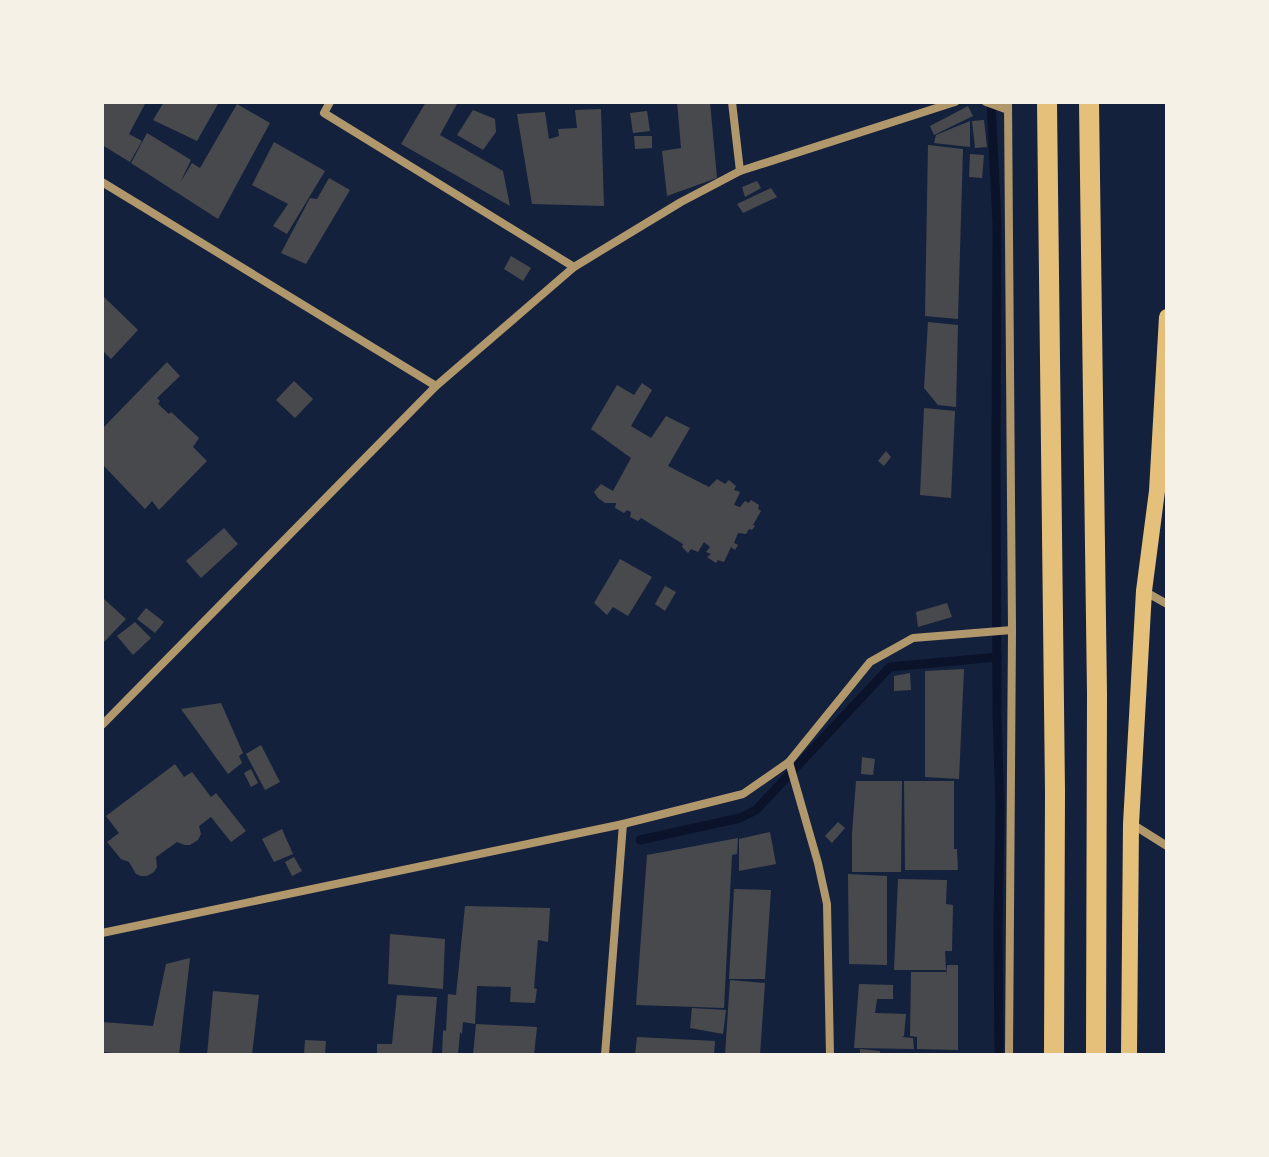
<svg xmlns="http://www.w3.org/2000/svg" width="1269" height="1157" viewBox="0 0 1269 1157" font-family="'Space Grotesk',sans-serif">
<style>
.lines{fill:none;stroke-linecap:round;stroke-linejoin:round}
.stream{stroke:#0b132b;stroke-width:9}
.building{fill:#48494c}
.minor{stroke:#b1986c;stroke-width:8}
.secondary{stroke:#e5c07b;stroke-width:16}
.trunk{stroke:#e5c07b;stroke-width:20}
</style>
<rect width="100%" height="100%" fill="#14213d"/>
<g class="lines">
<!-- stream -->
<g class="stream">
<polyline points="991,102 997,223 996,466 997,713 1000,807 998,924 999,1055"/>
<polyline points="640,840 740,818 756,810 890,667 997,657"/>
</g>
</g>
<!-- building -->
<g class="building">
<polygon points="102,102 146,102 129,134 142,141 130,162 102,145"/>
<polygon points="164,102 219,102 197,141 153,120"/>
<polygon points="426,102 458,102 440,135 503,171 510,206 401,144"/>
<polygon points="677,102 710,102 717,178 667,196 662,151 681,148"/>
<polygon points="237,104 270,123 218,219 131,163 147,133 191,160 180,183 192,163 200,168"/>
<polygon points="968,106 973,116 934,135 930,126"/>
<polygon points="601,109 604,206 532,204 517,114 545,112 549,139 559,136 558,129 577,128 575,110"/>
<polygon points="473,110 495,119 496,132 483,150 457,135"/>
<polygon points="647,111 650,131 633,133 630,113"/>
<polygon points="984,120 987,147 975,148 972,121"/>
<polygon points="970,121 970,147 934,143 936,135"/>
<polygon points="634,136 652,136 652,148 635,149"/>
<polygon points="274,142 325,171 287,234 273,226 288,204 252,185"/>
<polygon points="928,145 963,149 958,319 925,316"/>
<polygon points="970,154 984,155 982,178 969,177"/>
<polygon points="329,178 350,190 306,264 281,253 310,198 317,199"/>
<polygon points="757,181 761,188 745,197 742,187"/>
<polygon points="771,188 777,197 743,213 737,204"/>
<polygon points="511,256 531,268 523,281 504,269"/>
<polygon points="102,295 138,330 111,359 102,350"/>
<polygon points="928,322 958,325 956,407 938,405 924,388"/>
<polygon points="167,362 180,376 157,398 160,401 158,404 169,414 171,412 199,438 193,447 207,461 159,510 152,501 145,509 102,464 102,429"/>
<polygon points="294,381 313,399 295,418 276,400"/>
<polygon points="642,383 652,390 631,426 651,438 666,416 690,428 668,466 709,487 717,479 725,484 729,480 736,486 734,490 740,492 734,505 740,507 745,501 749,503 751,500 759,505 758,509 761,511 753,525 755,526 752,530 749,529 746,534 738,533 734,543 738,545 735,550 731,547 724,562 718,560 716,563 707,557 711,554 706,552 710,547 704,542 698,552 691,549 688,553 682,547 683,544 641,518 638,521 630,517 631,512 627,510 624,513 615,508 616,503 605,503 598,498 594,492 601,484 613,491 631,458 591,429 617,385 634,395"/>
<polygon points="924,408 955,411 951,498 920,495"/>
<polygon points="886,451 891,457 884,466 878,461"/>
<polygon points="224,528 238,544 201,578 186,561"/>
<polygon points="620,559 652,577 628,616 613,607 607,615 594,603"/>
<polygon points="665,586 676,592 665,611 655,604"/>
<polygon points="104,599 126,619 102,644 102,601"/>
<polygon points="947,603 952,617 918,627 916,612"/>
<polygon points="146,608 164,622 155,633 137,619"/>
<polygon points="135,622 151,638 133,655 117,636"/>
<polygon points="964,669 959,779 925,777 925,671"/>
<polygon points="910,673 911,690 894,691 894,676"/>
<polygon points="221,703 243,753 239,756 242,763 228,774 181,709"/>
<polygon points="261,745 280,782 265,790 246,754"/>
<polygon points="862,757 875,759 873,775 861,774"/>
<polygon points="175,764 184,777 192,772 211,797 216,793 246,831 231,842 211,817 199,826 201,834 198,840 190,845 185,845 177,842 156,857 157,867 154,872 147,876 141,876 136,874 129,862 121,859 107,842 119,833 106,816"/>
<polygon points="251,769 258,783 251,787 244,773"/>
<polygon points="856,781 902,781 901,872 852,872 852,834"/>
<polygon points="904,781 954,781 954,849 957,849 958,870 905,870"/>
<polygon points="838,822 845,828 832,843 825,836"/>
<polygon points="282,829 293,854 274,862 262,839"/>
<polygon points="770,832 776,864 739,871 739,839"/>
<polygon points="738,838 737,854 732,855 724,1008 636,1005 647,855"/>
<polygon points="294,857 302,871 292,876 285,862"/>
<polygon points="848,874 887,876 887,965 849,964"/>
<polygon points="898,879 947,880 946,904 953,905 952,951 945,951 946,970 894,970"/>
<polygon points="734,889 771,890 765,979 729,979"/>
<polygon points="465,906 550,908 548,942 538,940 534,988 537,989 535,1003 510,1002 511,987 477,986 475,1024 463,1022 462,1034 460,1032 458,1055 442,1055 443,1030 446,1031 448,994 456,995"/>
<polygon points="390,934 445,939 443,989 388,984"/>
<polygon points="190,958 179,1055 138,1055 102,1052 102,1022 153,1026 166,964"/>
<polygon points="947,965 958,965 958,1050 917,1049 917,1037 910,1036 911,972 946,972 946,976"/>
<polygon points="730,980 765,983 760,1055 725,1055"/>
<polygon points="859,984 893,985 893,999 877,999 875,1013 906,1014 904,1036 902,1037 913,1038 914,1049 854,1048"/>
<polygon points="213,991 259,995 252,1055 207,1055"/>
<polygon points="397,995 437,997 432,1055 377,1055 377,1044 392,1044"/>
<polygon points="692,1008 726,1010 723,1034 690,1028"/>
<polygon points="476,1024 537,1027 534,1055 473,1055"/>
<polygon points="637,1037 715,1041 714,1055 635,1055"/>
<polygon points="305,1040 326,1041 325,1055 304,1055"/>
<polygon points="860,1049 880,1051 880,1055 860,1055"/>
</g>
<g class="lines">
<!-- minor -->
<g class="minor">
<polyline points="330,102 324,113 574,267"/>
<polyline points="732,102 740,171"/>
<polyline points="986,102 1008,110"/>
<polyline points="1008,102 1012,630 1009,1055"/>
<polyline points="102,182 436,386"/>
<polyline points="1144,591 1167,604"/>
<polyline points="102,725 436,386 574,267 681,202 740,171 955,102"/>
<polyline points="789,762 818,863 827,904 830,1055"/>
<polyline points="1132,824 1167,846"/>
<polyline points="102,933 623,824 743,794 789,762 870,662 913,638 1012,630"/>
<polyline points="605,1055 623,824"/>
</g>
<!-- secondary -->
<polyline class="secondary" points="1129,1055 1131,824 1144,591 1157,491 1167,317"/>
<!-- trunk -->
<g class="trunk">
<polyline points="1047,102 1055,792 1054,1055"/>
<polyline points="1089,102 1097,694 1096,1055"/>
</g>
</g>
<!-- border -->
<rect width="1269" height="1157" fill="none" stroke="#f6f1e7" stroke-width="208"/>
</svg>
